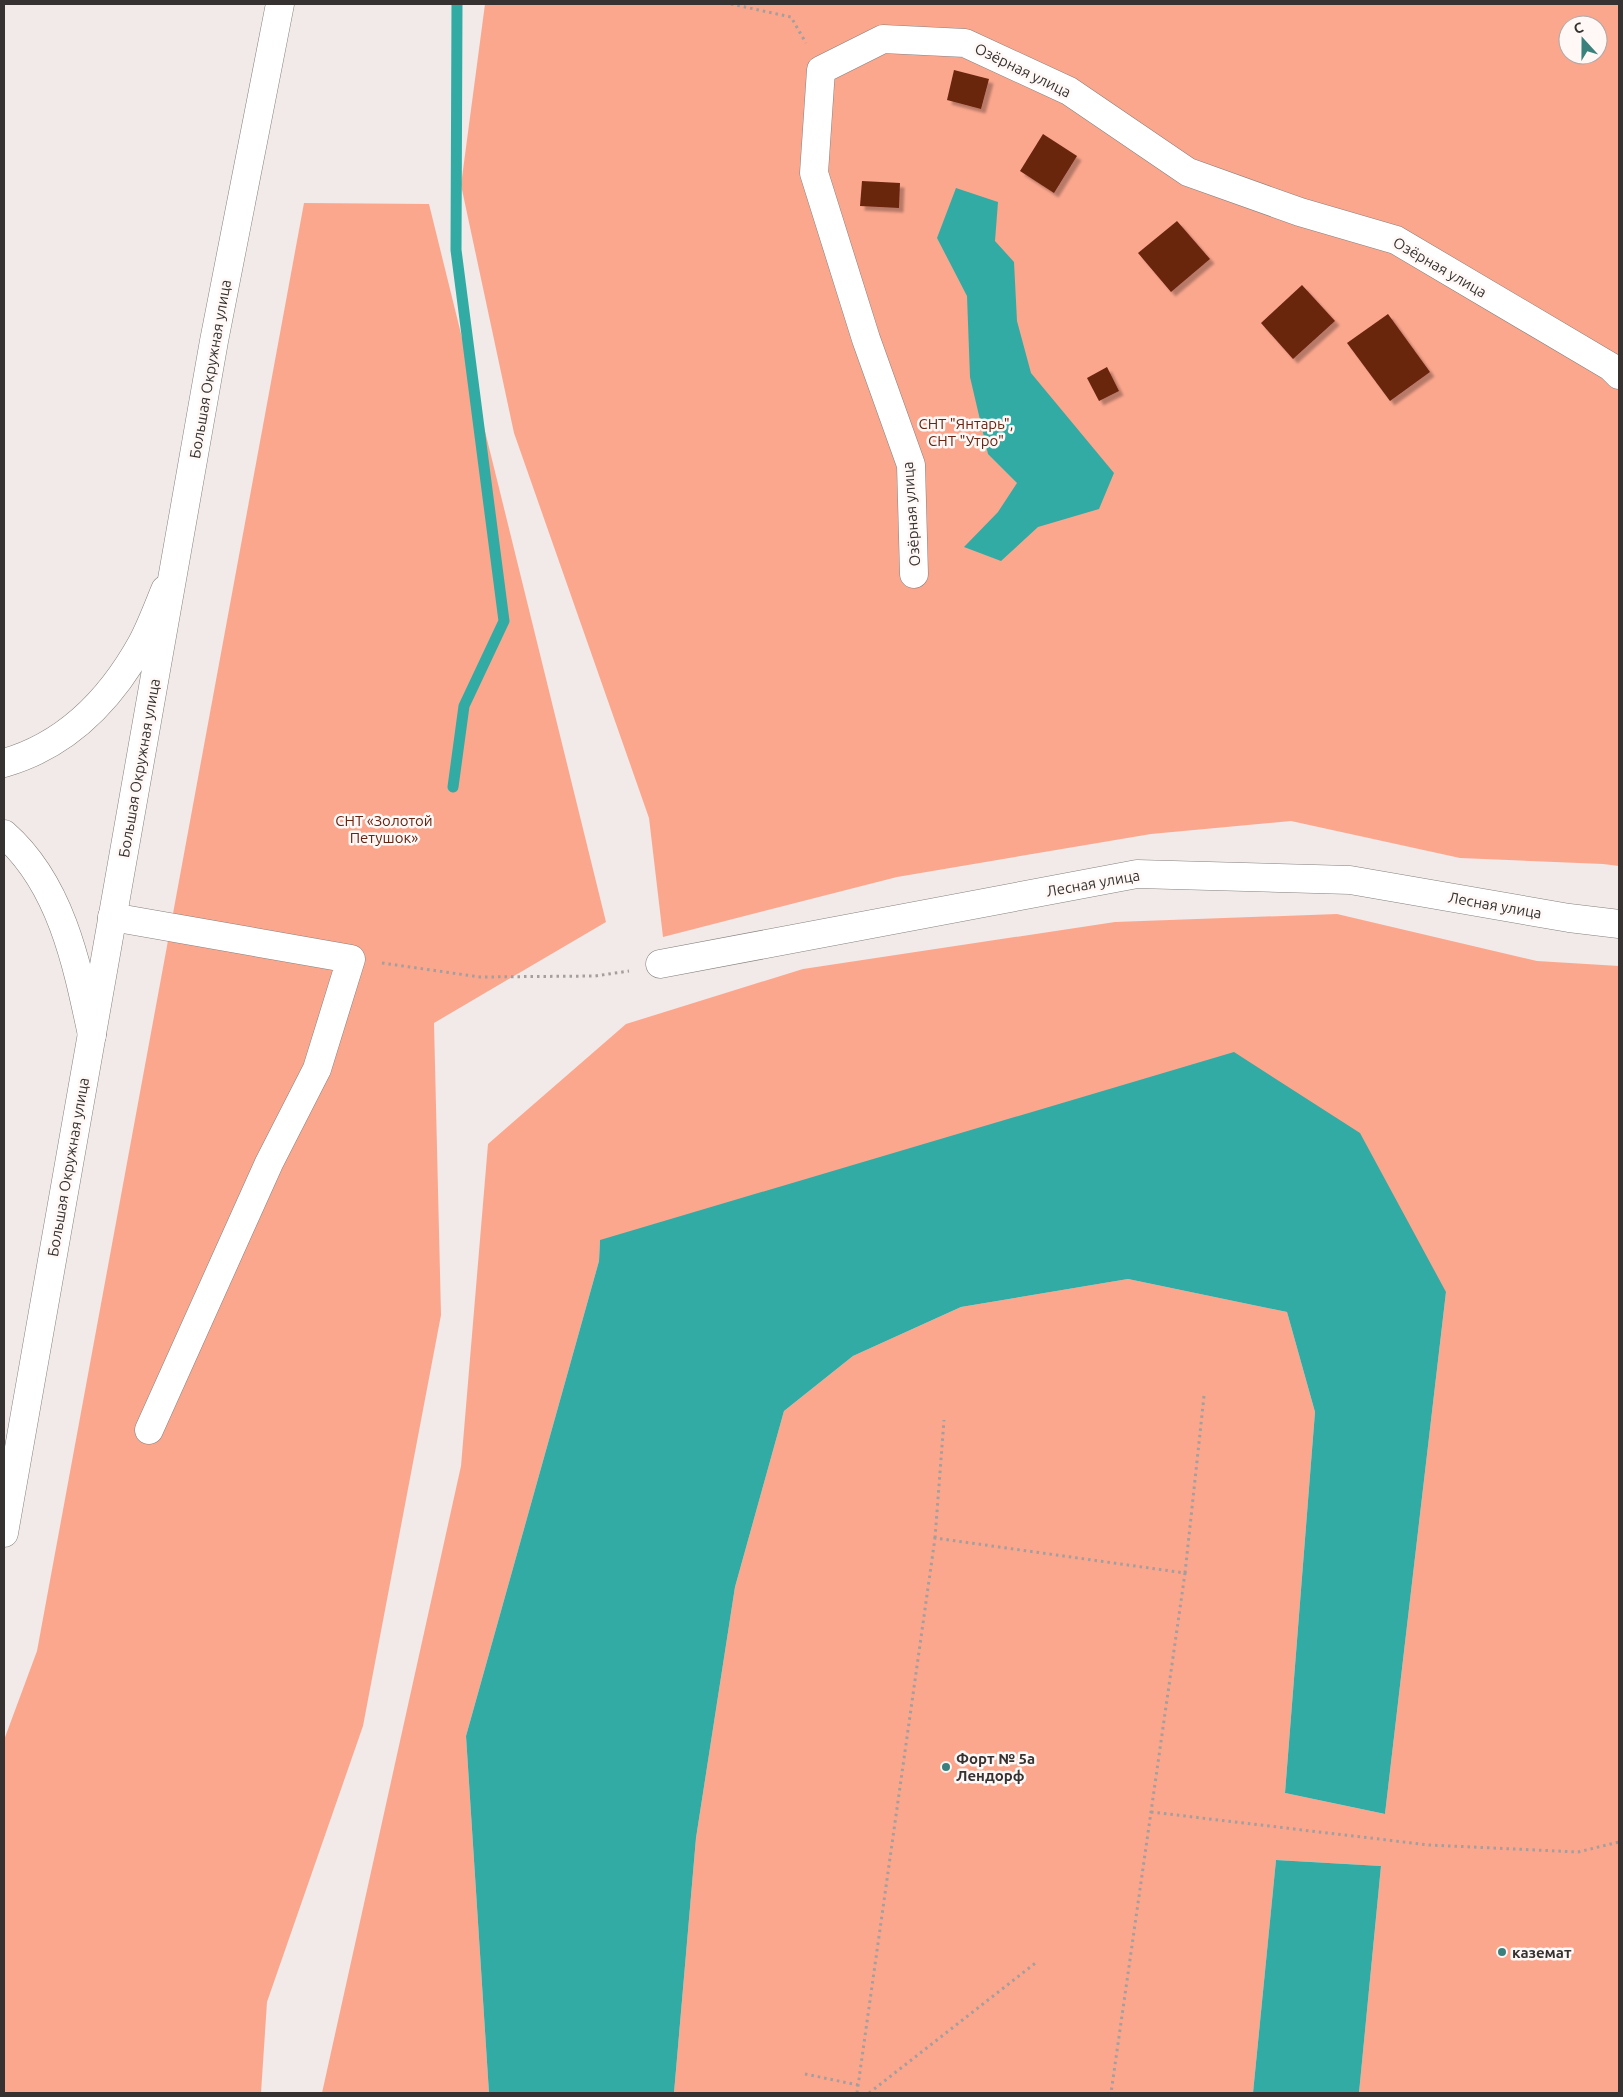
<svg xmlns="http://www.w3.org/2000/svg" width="1623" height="2097" viewBox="0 0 1623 2097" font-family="Ubuntu,sans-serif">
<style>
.green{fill:#fba78e;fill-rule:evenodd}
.water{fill:#32aba4}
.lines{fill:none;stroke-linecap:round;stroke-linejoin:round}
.stream{stroke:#32aba4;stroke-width:11}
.building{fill:#6a2510;filter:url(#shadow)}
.minor-casing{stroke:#86807e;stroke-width:29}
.highway-casing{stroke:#86807e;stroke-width:29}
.path{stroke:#a49e9d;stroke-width:3;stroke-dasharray:2.5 4;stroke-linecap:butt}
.minor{stroke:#fff;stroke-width:28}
.highway{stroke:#fff;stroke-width:28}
.poi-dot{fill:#3a817d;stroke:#fff8f6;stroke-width:2}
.labels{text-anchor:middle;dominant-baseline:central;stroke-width:5;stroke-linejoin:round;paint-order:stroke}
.street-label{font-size:15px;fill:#353231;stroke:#fff8f6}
.park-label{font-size:15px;fill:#642612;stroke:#fff8f6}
.poi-label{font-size:15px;font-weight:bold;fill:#353231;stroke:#fff8f6;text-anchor:start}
</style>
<defs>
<filter id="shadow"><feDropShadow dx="4.5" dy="4.5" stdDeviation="1" flood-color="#0004"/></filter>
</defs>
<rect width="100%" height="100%" fill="#f1eae8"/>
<!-- green -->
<g class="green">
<path d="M485 4H1619V866L1603 864 1460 858 1291 821 1151 834 897 877 663 937 649 818 514 433 461 185ZM1568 25H1598V55H1568Z"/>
<polygon points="304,203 429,204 606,922 434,1023 441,1315 363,1726 267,2002 261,2093 4,2093 4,1740 37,1651"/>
<polygon points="1337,914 1537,961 1619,966 1619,2093 1359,2093 1381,1866 1276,1860 1253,2093 674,2093 696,1838 735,1587 784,1411 853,1356 961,1307 1128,1279 1287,1312 1315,1412 1285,1793 1385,1814 1446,1292 600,1240 599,1261 466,1736 489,2093 322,2093 461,1466 488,1144 626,1024 803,969 1115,922"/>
</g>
<!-- water -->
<g class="water">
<polygon points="956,188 998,202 995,241 1014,262 1017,321 1031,373 1114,473 1099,509 1038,527 1001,561 964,547 998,512 1017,483 988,454 970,377 967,296 937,238"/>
<polygon points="1234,1052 1360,1133 1446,1292 1385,1814 1285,1793 1315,1412 1287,1312 1128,1279 961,1307 853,1356 784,1411 735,1587 696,1838 674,2093 489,2093 466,1736 599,1261 600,1240"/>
<polygon points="1276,1860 1381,1866 1359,2093 1253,2093"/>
</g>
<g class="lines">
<!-- stream -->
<polyline class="stream" points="453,787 464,706 504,621 456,250 457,4"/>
</g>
<!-- building -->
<g class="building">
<polygon points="954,70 989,79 981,109 947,100"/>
<polygon points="1043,134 1077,156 1054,193 1020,171"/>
<polygon points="862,181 900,183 899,208 860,206"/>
<polygon points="1177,221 1210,259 1171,292 1138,253"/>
<polygon points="1302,285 1335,321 1293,359 1261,323"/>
<polygon points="1388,314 1430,372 1390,401 1347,343"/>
<polygon points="1107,367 1119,391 1099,401 1087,378"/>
</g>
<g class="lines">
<!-- minor casing -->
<g class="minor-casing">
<g id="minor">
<polyline points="914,574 911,465 866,339 814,173 821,70 883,39 965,43 1069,91 1188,172 1300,212 1396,240 1611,367 1619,375"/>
<path d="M4 763C67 745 111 699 142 643 151 626 158 607 165 590"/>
<path d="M4 834C61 884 77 964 92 1035"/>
<polyline points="112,917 351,959 317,1069 269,1163 149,1430"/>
<polyline points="660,964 1137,874 1350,880 1569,918 1619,924"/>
</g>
</g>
<!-- highway casing -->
<g class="highway-casing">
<polyline id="highway" points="4,1533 214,341 280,4"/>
</g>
<!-- path -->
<g class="path">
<polyline points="731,4 791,17 806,43"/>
<polyline points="382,963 480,977 595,976 629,971"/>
<polyline points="935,1538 944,1420"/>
<polyline points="1185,1573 1204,1396"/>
<polyline points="1151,1812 1429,1845 1578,1852 1619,1842"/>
<polyline points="805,2074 858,2085"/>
<polyline points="857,2093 935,1538 1185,1573 1111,2093"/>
<polyline points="869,2093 1038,1961"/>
</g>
<!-- minor -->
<use href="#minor" class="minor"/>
<!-- highway -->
<use href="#highway" class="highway"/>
</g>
<!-- markers -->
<g class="poi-dot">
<circle cx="946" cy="1767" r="5"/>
<circle cx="1502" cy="1952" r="5"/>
</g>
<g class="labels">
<!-- street labels -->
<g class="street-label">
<text transform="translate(1023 70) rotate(26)">Озёрная улица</text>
<text transform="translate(1440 267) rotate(30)">Озёрная улица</text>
<text transform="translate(210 369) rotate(-80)">Большая Окружная улица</text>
<text transform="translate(911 514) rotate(-94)">Озёрная улица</text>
<text transform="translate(139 768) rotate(-80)">Большая Окружная улица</text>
<text transform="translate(1093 883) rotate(-10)">Лесная улица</text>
<text transform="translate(1495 905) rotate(10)">Лесная улица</text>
<text transform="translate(68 1167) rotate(-80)">Большая Окружная улица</text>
</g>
<!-- park labels -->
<g class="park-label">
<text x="966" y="423">СНТ "Янтарь",<tspan x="966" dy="17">СНТ "Утро"</tspan></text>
<text x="384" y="820">СНТ «Золотой<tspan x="384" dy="17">Петушок»</tspan></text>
</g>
<!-- poi labels -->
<g class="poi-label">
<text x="956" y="1758">Форт № 5а<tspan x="956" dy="17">Лендорф</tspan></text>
<text x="1512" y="1952">каземат</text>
</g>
</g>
<!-- border -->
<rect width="1623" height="2097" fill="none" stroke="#353231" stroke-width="10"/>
<!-- north arrow -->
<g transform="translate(1583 40) rotate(339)"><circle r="24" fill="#fff8f6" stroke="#aea9a7"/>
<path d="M0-4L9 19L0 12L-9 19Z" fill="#3a817d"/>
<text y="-8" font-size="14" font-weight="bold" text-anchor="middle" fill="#353231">С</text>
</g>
</svg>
